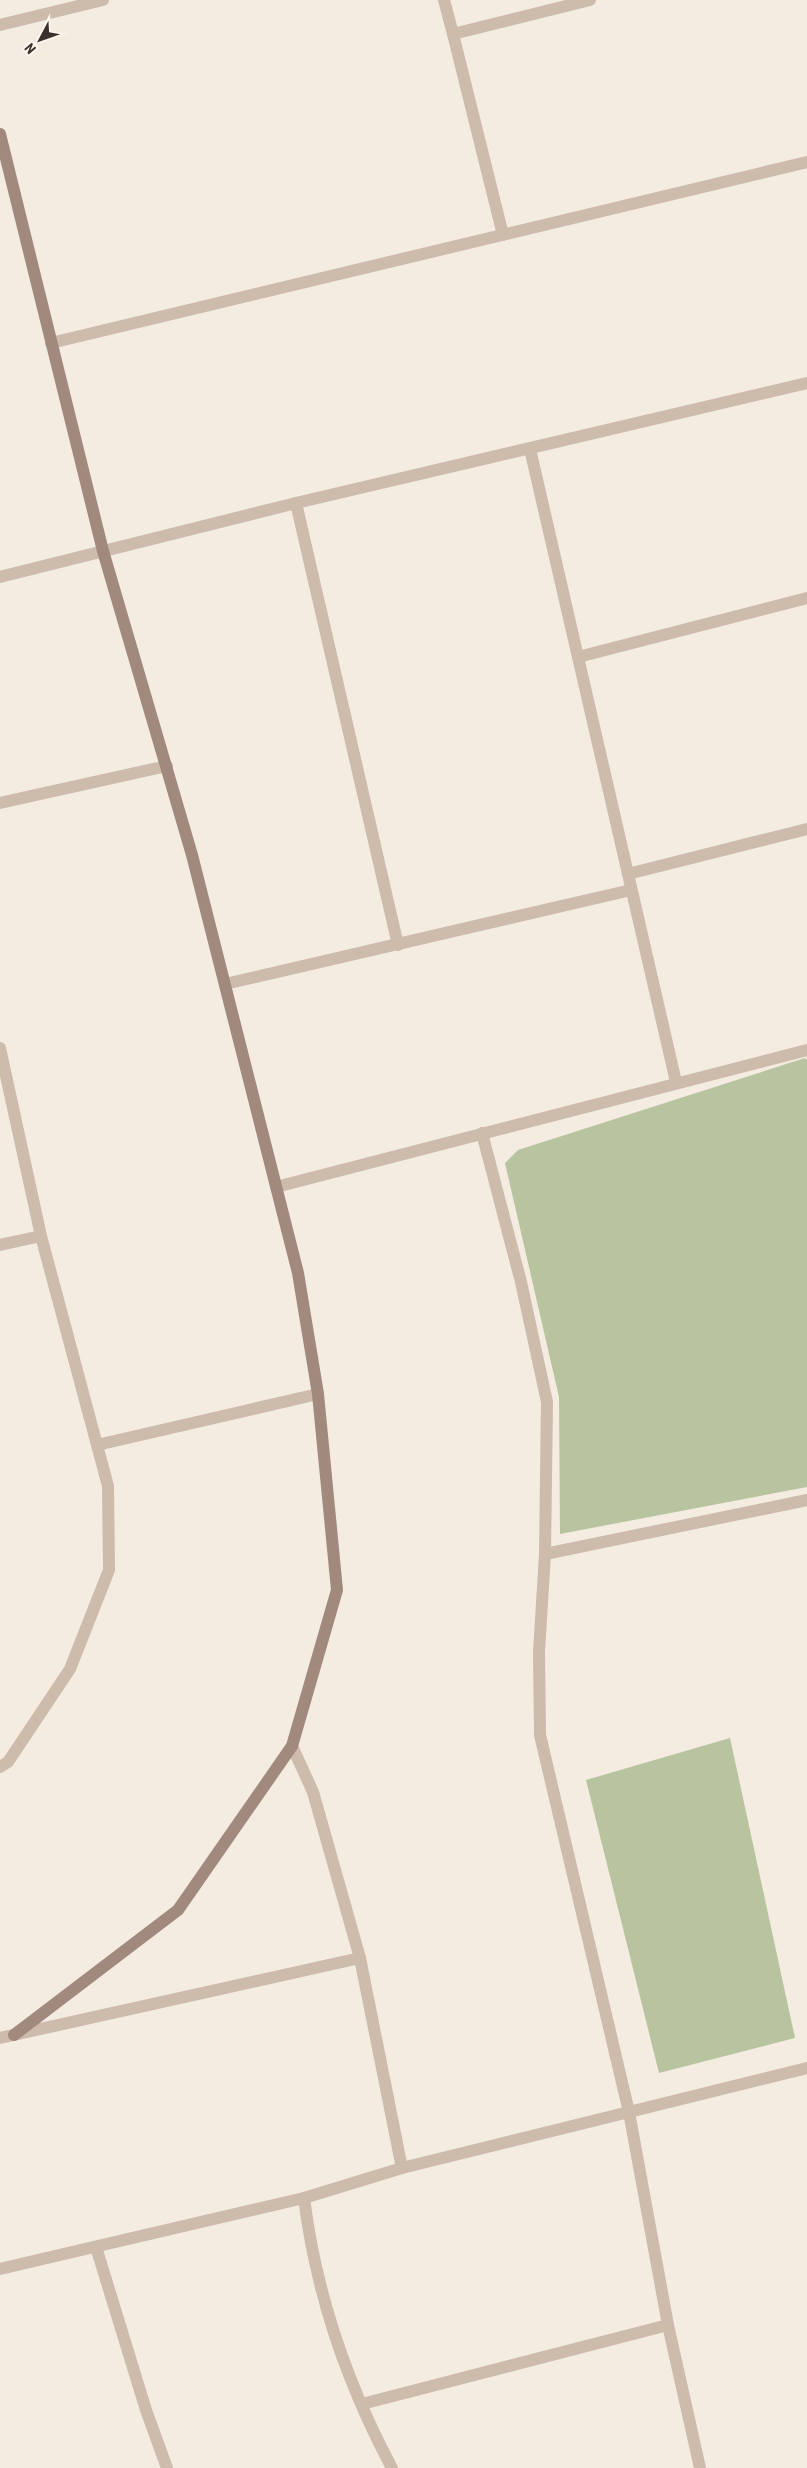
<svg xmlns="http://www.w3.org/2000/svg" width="807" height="2468" viewBox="0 0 807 2468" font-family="'Roboto Condensed',sans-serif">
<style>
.green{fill:#b8c4a0}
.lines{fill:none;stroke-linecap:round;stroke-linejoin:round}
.street{stroke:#cdbbac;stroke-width:12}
.secondary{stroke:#a18a7d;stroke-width:12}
</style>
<rect width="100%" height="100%" fill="#f4ebe1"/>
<!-- green -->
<g class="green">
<polygon points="805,1058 807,1060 807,1487 560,1534 559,1397 505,1163 518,1150"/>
<polygon points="730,1738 795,2038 659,2073 586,1780"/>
</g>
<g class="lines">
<!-- street -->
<g class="street">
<polyline points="444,0 453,34"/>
<polyline points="0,25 103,0"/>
<polyline points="503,235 453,34 590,0"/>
<polyline points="51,343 807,162"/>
<polyline points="530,449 676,1082"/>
<polyline points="296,503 398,945"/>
<polyline points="0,577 296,503 807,383"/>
<polyline points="578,657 807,598"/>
<polyline points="0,803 167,766"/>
<polyline points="628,874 807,829"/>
<polyline points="225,984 631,890"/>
<polyline points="0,1048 41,1236 108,1486 109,1570 70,1669 8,1762 0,1767"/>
<polyline points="482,1133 521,1282 547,1402 545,1554 539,1652 540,1735 629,2112 668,2325 700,2468"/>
<polyline points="276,1187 807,1050"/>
<polyline points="0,1245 41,1236"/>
<polyline points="97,1445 318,1394"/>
<polyline points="545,1554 807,1500"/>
<polyline points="292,1746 313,1792 360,1958 402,2168"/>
<polyline points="0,2038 360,1958"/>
<polyline points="304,2198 402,2168 807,2068"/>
<polyline points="96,2247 146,2410 167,2468"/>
<path d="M0 2269 304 2198C316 2293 347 2384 392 2468"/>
<polyline points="362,2404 668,2325"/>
</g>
<!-- secondary -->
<polyline class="secondary" points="0,134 103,551 192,855 298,1273 318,1394 337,1590 292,1746 178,1910 14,2035"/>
</g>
<!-- north arrow -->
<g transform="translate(40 40) rotate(229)" stroke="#fbf5ee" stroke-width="4" paint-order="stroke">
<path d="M0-4L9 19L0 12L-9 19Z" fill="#3b302b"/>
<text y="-8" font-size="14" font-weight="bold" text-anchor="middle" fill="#3b302b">N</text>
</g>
</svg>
